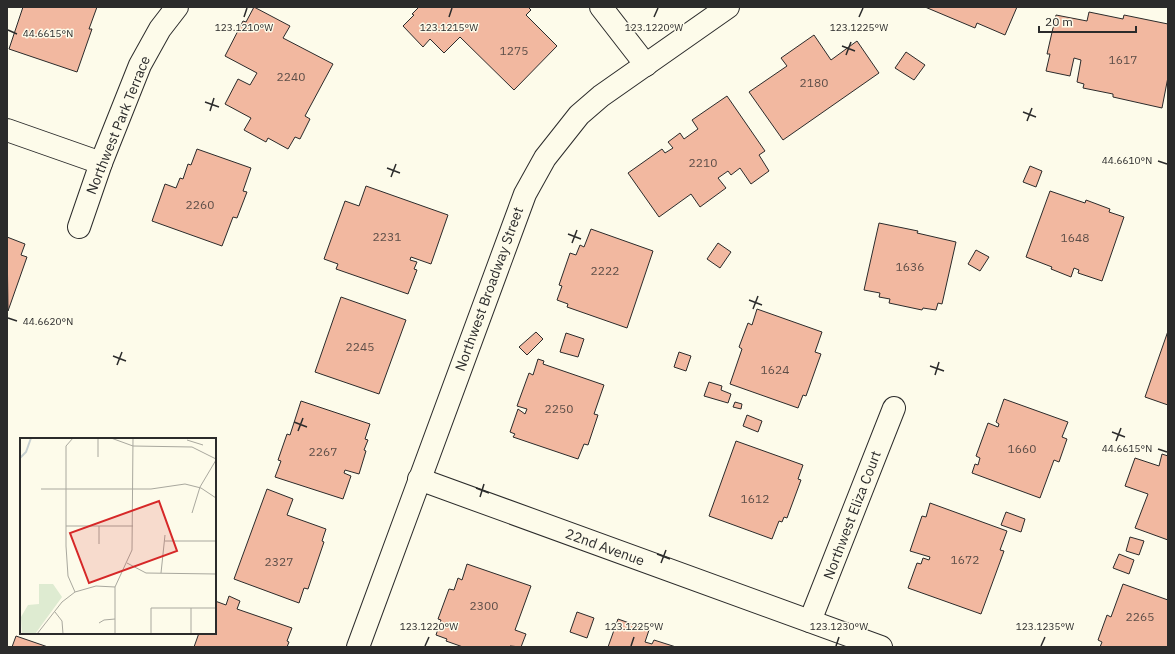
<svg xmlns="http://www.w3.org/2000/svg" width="1175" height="654" viewBox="0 0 1175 654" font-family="'IBM Plex Sans',sans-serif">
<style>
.building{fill:#f2b8a0;stroke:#2b2b2b}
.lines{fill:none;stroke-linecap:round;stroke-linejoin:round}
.minor-casing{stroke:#2b2b2b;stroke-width:24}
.minor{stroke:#fdfbea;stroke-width:22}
.ticks{fill:none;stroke:#2b2b2b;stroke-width:1.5}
.labels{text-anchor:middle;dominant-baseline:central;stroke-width:3;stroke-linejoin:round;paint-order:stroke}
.number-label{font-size:12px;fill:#5d4e48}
.street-label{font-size:14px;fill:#2b2b2b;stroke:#fdfbea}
.inset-river{fill:none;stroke:#c7d0d0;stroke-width:2}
.inset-road{fill:none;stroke:#a9a89e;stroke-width:1}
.view{fill:#d62828;fill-opacity:0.15;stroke:#d62828;stroke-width:2}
.inset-edge{fill:none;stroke:#2b2b2b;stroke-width:2}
.ticks-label{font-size:10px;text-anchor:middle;fill:#2b2b2b;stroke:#fdfbea;stroke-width:3;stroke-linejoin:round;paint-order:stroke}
</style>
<rect width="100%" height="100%" fill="#fdfbea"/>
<!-- building -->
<g class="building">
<polygon points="23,7 97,7 89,29 92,29 77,72 9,49"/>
<polygon points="254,7 290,26 283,38 333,64 305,116 310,119 300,139 295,137 288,149 268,138 266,142 244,130 251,118 225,104 238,79 250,85 257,73 225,56 243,21 246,22"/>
<polygon points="419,7 528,7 531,10 526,15 557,46 514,90 460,37 444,53 430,39 423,47 403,26 414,15 412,14"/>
<polygon points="925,7 1017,7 1005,35 977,23 975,28"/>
<polygon points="1089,12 1123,19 1124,15 1168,24 1168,77 1162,108 1113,97 1113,94 1083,88 1084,84 1077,82 1081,60 1074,58 1070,76 1046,71 1050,54 1047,54 1056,15 1087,21"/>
<polygon points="814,35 831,60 857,41 879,73 783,140 749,92 787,66 781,58"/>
<polygon points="906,52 925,65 914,80 895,68"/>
<polygon points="727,96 765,151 759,155 769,171 751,184 740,168 731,175 728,171 718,178 726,188 700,207 691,194 659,217 628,173 662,149 665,153 673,148 668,142 680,133 684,139 698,129 692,120"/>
<polygon points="197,149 251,168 243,191 247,192 237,218 233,217 222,246 152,221 165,184 176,188 180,178 183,179 188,164 191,165"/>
<polygon points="1030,166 1042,171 1036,187 1023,182"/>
<polygon points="366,186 448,215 431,264 411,257 410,260 417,262 414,269 417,270 408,294 336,269 338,264 324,259 345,201 359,206"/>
<polygon points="1050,191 1085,203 1086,200 1110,209 1109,212 1124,217 1102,281 1078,273 1079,270 1074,268 1071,277 1051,269 1052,267 1026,257"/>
<polygon points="879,223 918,231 917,233 956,242 942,304 938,303 936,310 923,308 922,310 889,303 890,299 879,297 880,293 864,290"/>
<polygon points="591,229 653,251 627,328 567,307 568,304 557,300 562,286 559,285 570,253 576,255 580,245 584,247"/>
<polygon points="7,237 25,244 21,255 27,257 8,311"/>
<polygon points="718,243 731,252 720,268 707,259"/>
<polygon points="976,250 989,257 980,271 968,264"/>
<polygon points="341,297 406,320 379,394 315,372"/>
<polygon points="757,309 822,332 815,352 821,354 806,396 803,395 798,408 730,384 742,349 739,347 748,323 752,325"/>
<polygon points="1168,331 1168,405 1145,397"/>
<polygon points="536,332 543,339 527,355 519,347"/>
<polygon points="566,333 584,339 578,357 560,352"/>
<polygon points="679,352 691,356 686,371 674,367"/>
<polygon points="538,359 544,361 543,364 604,385 594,414 598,415 588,445 584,444 578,459 513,437 515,434 510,432 518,409 525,414 527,409 517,406 529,373 533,375"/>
<polygon points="709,382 722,386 721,390 731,394 728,403 704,396"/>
<polygon points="1004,399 1068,422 1062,437 1067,439 1059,462 1054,460 1040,498 972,473 975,464 978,465 980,458 976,456 988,423 998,427 999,424 996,422"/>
<polygon points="301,401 370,424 365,439 368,440 364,450 366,451 359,474 345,470 344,473 351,476 343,499 275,477 281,461 278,460 287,434 290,435"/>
<polygon points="735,402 742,404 741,409 733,407"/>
<polygon points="747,415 762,421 758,432 743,426"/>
<polygon points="736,441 803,465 798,479 801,480 787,518 784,517 782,522 779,521 772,539 709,516"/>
<polygon points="1162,454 1168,456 1168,540 1135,528 1148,494 1125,486 1135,458 1159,466"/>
<polygon points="267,489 293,499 287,515 326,529 322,541 324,542 308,589 304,588 299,603 234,579"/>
<polygon points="930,503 1007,531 1000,550 1004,551 981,614 908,588 917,563 921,564 923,558 929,560 930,557 910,551 922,516 926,517"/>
<polygon points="1006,512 1025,519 1021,532 1001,525"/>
<polygon points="1130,537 1144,541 1139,555 1126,551"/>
<polygon points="1119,554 1134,560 1129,574 1113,568"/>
<polygon points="467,564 531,586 515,630 526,634 521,647 510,646 510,647 463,647 446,641 447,639 436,635 441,620 438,619 449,589 454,590 458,578 462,580"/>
<polygon points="1123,584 1168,600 1168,647 1100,647 1102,642 1098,640 1107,615 1111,617"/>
<polygon points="229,596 240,601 237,609 292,628 287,641 289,642 287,647 194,647 199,633 215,633 215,601 226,605"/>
<polygon points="577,612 594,618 587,638 570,632"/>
<polygon points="618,619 649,630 645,642 652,644 654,640 676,647 608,647"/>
<polygon points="16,636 48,647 12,647"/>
</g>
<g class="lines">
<!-- minor casing -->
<g class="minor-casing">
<g id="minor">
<polyline points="601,7 646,65"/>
<polyline points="7,130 101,163"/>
<polyline points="79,227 101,163 140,65 160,29 177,7"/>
<polyline points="419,479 881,647"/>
<polyline points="810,621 894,408"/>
<polyline points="358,647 525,194 545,158 579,115 601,96 728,7"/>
</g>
</g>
<!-- minor -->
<use href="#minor" class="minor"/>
</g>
<!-- ticks -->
<path class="ticks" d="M244 17 247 8M449 17 452 8M654 17 658 8M859 17 863 8M8 30 17 34M842 46 855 51M846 55 851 42M205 102 219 107M210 111 214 98M1023 112 1036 117M1027 121 1032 108M1158 161 1167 164M387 168 400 173M391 177 396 164M568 234 581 239M572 243 577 230M749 300 762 305M753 309 758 296M8 318 17 321M113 356 126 361M117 365 122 352M930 366 944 371M935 375 939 362M294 422 307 427M298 431 303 418M1112 432 1125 437M1116 441 1121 428M1158 449 1167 452M476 488 489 493M480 497 484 484M657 554 670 559M661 563 666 550M425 646 429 637M631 646 634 637M836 646 839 637M1041 646 1045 637"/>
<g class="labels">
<!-- number labels -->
<g class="number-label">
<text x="514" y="50">1275</text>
<text x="1123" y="59">1617</text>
<text x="291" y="76">2240</text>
<text x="814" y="82">2180</text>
<text x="703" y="162">2210</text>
<text x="200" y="204">2260</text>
<text x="387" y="236">2231</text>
<text x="1075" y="237">1648</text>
<text x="910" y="266">1636</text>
<text x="605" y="270">2222</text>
<text x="360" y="346">2245</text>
<text x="775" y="369">1624</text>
<text x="559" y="408">2250</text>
<text x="1022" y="448">1660</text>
<text x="323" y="451">2267</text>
<text x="755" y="498">1612</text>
<text x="965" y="559">1672</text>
<text x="279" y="561">2327</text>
<text x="484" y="605">2300</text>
<text x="1140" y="616">2265</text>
</g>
<!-- street labels -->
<g class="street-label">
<text transform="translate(118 125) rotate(-68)">Northwest Park Terrace</text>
<text transform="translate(489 289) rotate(-70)">Northwest Broadway Street</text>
<text transform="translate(852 515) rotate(-69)">Northwest Eliza Court</text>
<text transform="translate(605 547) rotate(20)">22nd Avenue</text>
</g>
</g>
<!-- overview -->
<g transform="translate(20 438)">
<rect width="196" height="196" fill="#fdfbea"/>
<path d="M19 146H33L42 159 15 196H2L1 179 8 167 19 166Z" fill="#deebd1"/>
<path class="inset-river" d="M0 20 6 14 11 0"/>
<path class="inset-road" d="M53 0 46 8V108L48 138 55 154M68 0H91L113 8 172 9 196 21M78 0V19M167 2 183 7M21 51H131L165 46 181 50 196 60M172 75 180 49 196 22M46 88H113M145 103H196M79 106V88M107 125 126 135 196 136M141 135 145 97M35 174 42 183 43 196M79 185 84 182 95 181M17 196 42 164 55 154 76 148 95 149M95 196V149L112 112 113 0M131 196V170H196M171 196V170"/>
<path class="view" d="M139 63 157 113 69 145 50 95Z"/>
<rect width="196" height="196" class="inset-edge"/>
</g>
<g class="ticks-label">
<text x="244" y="31">123.1210°W</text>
<text x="449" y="31">123.1215°W</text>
<text x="654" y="31">123.1220°W</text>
<text x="859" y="31">123.1225°W</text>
<text x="48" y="37">44.6615°N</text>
<text x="1127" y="164">44.6610°N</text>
<text x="48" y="325">44.6620°N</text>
<text x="1127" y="452">44.6615°N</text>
<text x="429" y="630">123.1220°W</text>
<text x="634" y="630">123.1225°W</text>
<text x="839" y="630">123.1230°W</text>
<text x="1045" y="630">123.1235°W</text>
</g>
<!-- border -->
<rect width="1175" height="654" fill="none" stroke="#2b2b2b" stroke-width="16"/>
<!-- scale -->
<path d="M1039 26v6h97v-6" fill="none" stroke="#2b2b2b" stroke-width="2"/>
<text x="1045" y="26" font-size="12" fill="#2b2b2b" stroke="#fdfbea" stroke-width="3" paint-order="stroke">20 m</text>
</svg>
